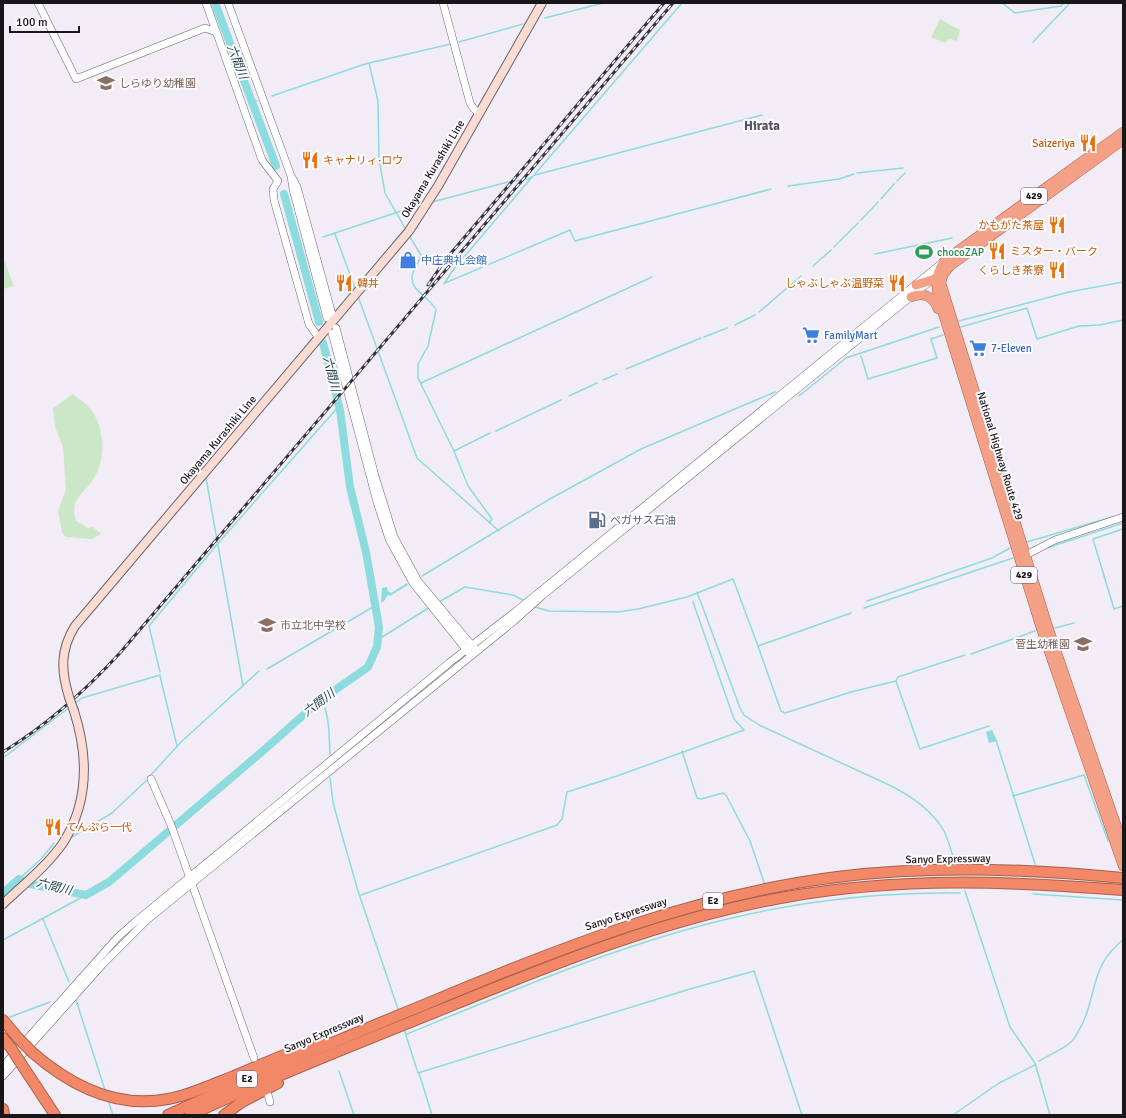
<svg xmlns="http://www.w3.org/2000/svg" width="1126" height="1118" viewBox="0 0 1126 1118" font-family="Signika,'Noto Sans JP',sans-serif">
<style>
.green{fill:#cce7c7}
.water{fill:#8cdbde}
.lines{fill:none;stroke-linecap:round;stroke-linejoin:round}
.stream{stroke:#8cdbde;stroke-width:1.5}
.river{stroke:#8cdbde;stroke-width:8}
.tertiary-casing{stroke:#69636d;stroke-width:8}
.secondary-casing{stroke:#69636d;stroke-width:10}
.trunk-casing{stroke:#a6604d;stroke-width:10}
.motorway-casing{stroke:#a6604d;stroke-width:12}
.tertiary{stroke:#fff;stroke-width:7}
.secondary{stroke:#fbdbd2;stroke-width:8}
.trunk{stroke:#f4a086;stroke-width:9}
.motorway{stroke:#f28868;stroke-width:10}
.rail-casing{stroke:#363338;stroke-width:3}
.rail{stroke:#fdfbff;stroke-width:1.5;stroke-dasharray:4.5;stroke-linecap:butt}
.secondary-bridge-casing{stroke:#69636d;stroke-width:10;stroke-linecap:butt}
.motorway-bridge-casing{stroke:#a6604d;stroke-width:12;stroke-linecap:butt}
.secondary-bridge{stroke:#fbdbd2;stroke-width:8}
.motorway-bridge{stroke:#f28868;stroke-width:10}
.labels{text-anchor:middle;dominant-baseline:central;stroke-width:4;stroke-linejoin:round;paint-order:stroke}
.shield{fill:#fdfbff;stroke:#5d5b5f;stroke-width:1}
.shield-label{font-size:10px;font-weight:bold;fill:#19161a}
.education-label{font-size:11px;fill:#785e54;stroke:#fdfbff;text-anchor:start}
.food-label{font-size:11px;fill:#c56008;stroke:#fdfbff;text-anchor:end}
.street-label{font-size:11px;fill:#19161a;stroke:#fdfbff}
.leisure-label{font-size:11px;fill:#27864d;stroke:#fdfbff;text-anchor:start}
.shop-label{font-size:11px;fill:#366cbe;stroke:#fdfbff;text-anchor:start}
.service-label{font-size:11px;fill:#4e5e75;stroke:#fdfbff;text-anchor:start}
.water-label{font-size:12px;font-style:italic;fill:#183e40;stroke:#fdfbff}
.quarter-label{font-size:13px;font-weight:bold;fill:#56515a;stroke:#fdfbff}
</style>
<rect width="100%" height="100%" fill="#f2ecf6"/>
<!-- green -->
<g class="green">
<polygon points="940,19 960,30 957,41 949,39 945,43 931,37"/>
<polygon points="3,257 14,286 3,289"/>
<path d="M73 394C79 399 87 404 92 411 105 430 106 458 94 478 84 495 69 498 76 521L88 528 93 527 101 534 92 539 66 537 62 533 58 511 66 489 63 447 55 427 53 408Z"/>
</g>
<!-- water -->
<g class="water">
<polygon points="407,583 408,585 390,596 388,595 386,597 385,600 381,603 382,588 387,587 388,591 391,593"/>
<polygon points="992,730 997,741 989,743 986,732"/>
</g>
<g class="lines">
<!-- stream -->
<g class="stream">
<polyline points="1002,3 1015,13 1061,6 1064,3"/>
<polyline points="545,18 603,3"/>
<polyline points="459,42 523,24"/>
<polyline points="1033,42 1070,3"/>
<polyline points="369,63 378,101 379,159 385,193 405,228"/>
<polyline points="272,96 365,64 451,44"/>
<polyline points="253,103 257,101"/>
<polyline points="857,173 903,168"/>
<polyline points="535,174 682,3"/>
<polyline points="897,181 905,173"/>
<polyline points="788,186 839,179 854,174"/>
<polyline points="881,199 894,184"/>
<polyline points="432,202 508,182 528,179 535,175 762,115"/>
<polyline points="861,220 878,202"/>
<polyline points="335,234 355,288"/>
<polyline points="323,237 422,204"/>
<path d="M410 237 421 255C419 263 412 270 412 278 411 291 431 298 436 310L428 346 418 364V378L454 451 468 486 492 519 489 523"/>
<polyline points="298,244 301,243"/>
<polyline points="834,247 858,223"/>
<polyline points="875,254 952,238"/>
<polyline points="813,266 831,250"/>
<polyline points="445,283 570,230 575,241 771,189"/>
<polyline points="444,284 453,270 532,177"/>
<polyline points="359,299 417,458 499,531"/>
<polyline points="759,312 801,276"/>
<polyline points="959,321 1069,292 1123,282"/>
<polyline points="735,325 755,315"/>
<polyline points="961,327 1027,308 1037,339 1079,326 1100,325 1123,320"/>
<polyline points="704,337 727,328"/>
<polyline points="861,356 868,379 937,358 931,339 943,335"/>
<polyline points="626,369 701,338"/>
<polyline points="603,380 617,374"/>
<polyline points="421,383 652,277"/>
<polyline points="569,396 597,383"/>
<polyline points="799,396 846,358 939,327"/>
<polyline points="496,431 561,400"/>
<polyline points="454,451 490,433"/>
<polyline points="206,478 243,686"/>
<polyline points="1027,542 1112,517"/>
<polyline points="1047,548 1123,523"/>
<polyline points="422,576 548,500 641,449 775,392"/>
<path d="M697 592 740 708 744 715 759 725 887 784C908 794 932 810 944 831 948 839 951 850 954 860"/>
<polyline points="867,601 992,558 1010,548"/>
<polyline points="439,602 465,587 513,595 525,601"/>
<polyline points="535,607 549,611 618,612 638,609 687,597 733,579 758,646 851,613"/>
<polyline points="864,608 1013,558"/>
<polyline points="1114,609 1093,539 1123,529"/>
<polyline points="1114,609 1123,606"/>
<polyline points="1055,628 1074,623"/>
<polyline points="379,639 430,607"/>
<polyline points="758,646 781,711 785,713 851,692 896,681 898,677 965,655"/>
<polyline points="971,654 1035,631"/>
<polyline points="267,669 378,604"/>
<polyline points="160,672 149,626 220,541 339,406"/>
<polyline points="160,676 177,746"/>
<polyline points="896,681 920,749 989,726"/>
<path d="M321 699C330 714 329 738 330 755"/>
<polyline points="74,704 82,698 160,675"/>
<polyline points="996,740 1035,864"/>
<polyline points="682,751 697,798 701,799 723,793 726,795 750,841 765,885"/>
<polyline points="3,758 70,707"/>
<polyline points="150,776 181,742 259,671"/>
<polyline points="330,778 333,802 338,821 358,891 399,1012"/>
<polyline points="1013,796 1084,775 1108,841"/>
<polyline points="72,837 112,813 148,779"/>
<polyline points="19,879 41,859 54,843"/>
<polyline points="965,891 1010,1027 1035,1063 1050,1115"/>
<polyline points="1033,894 1123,900"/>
<polyline points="361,895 557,825 562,819 567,792 617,776 744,730 734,719 693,602"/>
<polyline points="43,919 69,982"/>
<polyline points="3,940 86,895"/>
<polyline points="76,1000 105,1090"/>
<polyline points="10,1017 50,1002"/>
<polyline points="404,1029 418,1073 690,989 754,971 802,1115"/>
<path d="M407 1034C514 990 622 943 736 917 809 900 886 892 960 893"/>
<path d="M1039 1061C1049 1055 1062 1050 1071 1042 1074 1040 1076 1035 1078 1032 1098 999 1088 967 1123 940"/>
<polyline points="339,1071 354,1115"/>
<polyline points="419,1073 432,1115"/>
<polyline points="109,1103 113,1115"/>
<polyline points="953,1115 999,1083 1035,1065"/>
</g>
<!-- river -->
<g class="river">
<polyline points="215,3 276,166"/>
<polyline points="284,194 319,322"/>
<polyline points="3,893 19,879 30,884 86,895 109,882 264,750 318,702 368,667 377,647 379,627 366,552 350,487 340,410 323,343"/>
</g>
<!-- tertiary casing -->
<g class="tertiary-casing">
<g id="tertiary">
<polyline points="38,3 76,79 205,28 216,32"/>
<polyline points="206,3 262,160 278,181 273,189 274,200 309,324 318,337"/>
<polyline points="228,3 291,176 293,189 327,318"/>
<polyline points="443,3 470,103 474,109 479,113"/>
<polyline points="293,179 297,187 332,314"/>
<polyline points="336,328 375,476 394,537 418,581 475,649"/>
<polyline points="332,333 377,502 389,539 413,583 469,653"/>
<polyline points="1026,555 1055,540 1123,517"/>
<polyline points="151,779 171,825 254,1058"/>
<polyline points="3,1066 118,937 135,922 449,663 515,612 942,263"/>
<polyline points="3,1076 102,965 147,920 514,621 543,595 929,282"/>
<polyline points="268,1095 270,1102"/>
</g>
</g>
<!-- secondary casing -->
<g class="secondary-casing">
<g id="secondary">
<path d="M69 697C61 671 60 650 75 626L409 231 438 186 542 3"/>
<path d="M3 904C23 885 47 866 63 843 89 802 88 755 74 711"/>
</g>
</g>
<!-- trunk casing -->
<g class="trunk-casing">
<g id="trunk">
<path d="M1123 132 945 260C930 281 939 300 946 323L1041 628 1123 866"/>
<polyline points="1123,140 950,266 943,275 941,283 1048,627 1123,845"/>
<polyline points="916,285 932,280 940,283"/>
<path d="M911 297C925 292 933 297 938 309"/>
</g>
</g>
<!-- motorway casing -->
<g class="motorway-casing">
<g id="motorway">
<polyline points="3,1020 19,1039"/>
<polyline points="3,1038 11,1048"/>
<path d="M33 1053C71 1086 116 1109 168 1099 191 1095 213 1084 234 1076 264 1063 294 1051 324 1039"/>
<polyline points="22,1065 55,1115"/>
<polyline points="3,1109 4,1115"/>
<path d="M168 1115C255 1075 343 1038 431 1002 562 947 695 895 837 877 932 865 1028 869 1123 878"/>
<path d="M190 1115C273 1077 358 1043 443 1009 555 963 667 918 786 897 901 877 1008 881 1123 890"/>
<polyline points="224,1115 242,1102 278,1083"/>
</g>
</g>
<!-- tertiary -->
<use href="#tertiary" class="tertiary"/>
<!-- secondary -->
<use href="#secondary" class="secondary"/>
<!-- trunk -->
<use href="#trunk" class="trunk"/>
<!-- motorway -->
<use href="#motorway" class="motorway"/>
<!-- rail casing -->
<g class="rail-casing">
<g id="rail">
<polyline points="428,285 446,259 664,3"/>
<path d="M3 752C47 725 85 691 120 653L673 3"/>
</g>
</g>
<!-- rail -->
<use href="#rail" class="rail"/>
<!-- secondary-bridge casing -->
<g class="secondary-bridge-casing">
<polyline id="secondary-bridge" points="69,697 74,711"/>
</g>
<!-- motorway-bridge casing -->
<g class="motorway-bridge-casing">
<g id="motorway-bridge">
<polyline points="19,1039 33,1053"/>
<polyline points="11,1048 22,1065"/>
</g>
</g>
<!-- secondary-bridge -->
<use href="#secondary-bridge" class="secondary-bridge"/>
<!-- motorway-bridge -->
<use href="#motorway-bridge" class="motorway-bridge"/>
</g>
<!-- icons -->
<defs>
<g id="school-bare" transform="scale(1.38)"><path d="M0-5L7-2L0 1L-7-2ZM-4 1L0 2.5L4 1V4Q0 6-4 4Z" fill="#8d6e63" stroke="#fdfbff" stroke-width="2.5" paint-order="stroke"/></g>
<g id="restaurant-bare" transform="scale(1.38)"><path d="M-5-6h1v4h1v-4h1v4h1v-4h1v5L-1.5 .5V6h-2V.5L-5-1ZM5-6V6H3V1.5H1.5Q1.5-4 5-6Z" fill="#e8710a" stroke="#fdfbff" stroke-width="2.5" paint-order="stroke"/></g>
<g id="stadium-bare" transform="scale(1.38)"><path d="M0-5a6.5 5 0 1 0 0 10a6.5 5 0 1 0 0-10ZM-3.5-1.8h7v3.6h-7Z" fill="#2e9e5b" stroke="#fdfbff" stroke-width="2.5" paint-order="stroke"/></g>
<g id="shop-bare" transform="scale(1.38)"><path d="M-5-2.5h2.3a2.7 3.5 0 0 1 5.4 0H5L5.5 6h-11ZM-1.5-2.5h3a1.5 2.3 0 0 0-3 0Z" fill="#3f7fe0" stroke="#fdfbff" stroke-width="2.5" paint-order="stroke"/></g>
<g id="supermarket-bare" transform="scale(1.38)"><path d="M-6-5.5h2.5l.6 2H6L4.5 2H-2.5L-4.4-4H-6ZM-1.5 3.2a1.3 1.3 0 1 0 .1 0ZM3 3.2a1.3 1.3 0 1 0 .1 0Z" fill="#3f7fe0" stroke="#fdfbff" stroke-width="2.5" paint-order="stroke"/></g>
<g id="fuel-bare" transform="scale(1.38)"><path d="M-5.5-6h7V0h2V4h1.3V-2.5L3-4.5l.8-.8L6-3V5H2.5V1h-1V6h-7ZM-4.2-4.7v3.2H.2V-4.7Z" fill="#5c6f8a" stroke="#fdfbff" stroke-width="2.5" paint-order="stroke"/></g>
</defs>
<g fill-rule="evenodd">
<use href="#school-bare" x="106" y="83"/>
<use href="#restaurant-bare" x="1088" y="143"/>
<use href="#restaurant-bare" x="310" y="160"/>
<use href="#restaurant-bare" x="1057" y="225"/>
<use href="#restaurant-bare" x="997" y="251"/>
<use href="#stadium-bare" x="924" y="252"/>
<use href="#shop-bare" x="408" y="260"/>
<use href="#restaurant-bare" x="1057" y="270"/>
<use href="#restaurant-bare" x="344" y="283"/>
<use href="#restaurant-bare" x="897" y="283"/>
<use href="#supermarket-bare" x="811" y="335"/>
<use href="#supermarket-bare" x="978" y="348"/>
<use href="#fuel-bare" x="597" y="520"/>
<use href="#school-bare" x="267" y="625"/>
<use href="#school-bare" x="1083" y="644"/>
<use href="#restaurant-bare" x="53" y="827"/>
</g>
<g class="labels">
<!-- shield labels -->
<g class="shield">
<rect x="1021" y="188" width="26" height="16" rx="3"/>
<rect x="1011" y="567" width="26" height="16" rx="3"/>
<rect x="703" y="893" width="20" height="16" rx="3"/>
<rect x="237" y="1071" width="20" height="16" rx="3"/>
</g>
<g class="shield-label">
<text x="1034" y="196">429</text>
<text x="1024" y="575">429</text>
<text x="713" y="901">E2</text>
<text x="247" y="1079">E2</text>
</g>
<!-- education labels -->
<g class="education-label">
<text x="119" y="83">しらゆり幼稚園</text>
<text x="280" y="625">市立北中学校</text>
<text x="1070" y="644" text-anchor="end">菅生幼稚園</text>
</g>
<!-- food labels -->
<g class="food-label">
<text x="1075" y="143">Saizeriya</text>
<text x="323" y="160" text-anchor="start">キャナリィ·ロウ</text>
<text x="1044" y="225">かもがた茶屋</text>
<text x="1010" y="251" text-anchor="start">ミスター・バーク</text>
<text x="1044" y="270">くらしき茶寮</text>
<text x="357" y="283" text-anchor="start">韓丼</text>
<text x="884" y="283">しゃぶしゃぶ温野菜</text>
<text x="66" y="827" text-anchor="start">てんぷら一代</text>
</g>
<!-- street labels -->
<g class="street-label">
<text transform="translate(433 169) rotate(-59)">Okayama Kurashiki Line</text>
<text transform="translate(218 440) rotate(-50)">Okayama Kurashiki Line</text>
<text transform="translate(1000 456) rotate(73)">National Highway Route 429</text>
<text transform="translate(948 859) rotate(-1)">Sanyo Expressway</text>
<text transform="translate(626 914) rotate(-18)">Sanyo Expressway</text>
<text transform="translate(324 1033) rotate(-23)">Sanyo Expressway</text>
</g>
<!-- leisure labels -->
<g class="leisure-label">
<text x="937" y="252">chocoZAP</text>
</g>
<!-- shop labels -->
<g class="shop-label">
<text x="421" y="260">中庄典礼会館</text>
<text x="824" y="335">FamilyMart</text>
<text x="991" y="348">7-Eleven</text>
</g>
<!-- service labels -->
<g class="service-label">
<text x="610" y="520">ペガサス石油</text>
</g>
<!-- water labels -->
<g class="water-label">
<text transform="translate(237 62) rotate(69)">六間川</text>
<text transform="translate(331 374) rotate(76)">六間川</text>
<text transform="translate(319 703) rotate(-37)">六間川</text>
<text transform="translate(54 887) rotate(14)">六間川</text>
</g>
<!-- quarter labels -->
<g class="quarter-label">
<text x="762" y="126">Hirata</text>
</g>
</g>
<!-- border -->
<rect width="1126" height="1118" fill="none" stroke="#19161a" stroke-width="8"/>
<!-- scale -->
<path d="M10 26v6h69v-6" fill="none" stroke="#19161a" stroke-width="2"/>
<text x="16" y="26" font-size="12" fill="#19161a" stroke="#fdfbff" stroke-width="3" paint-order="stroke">100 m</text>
</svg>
